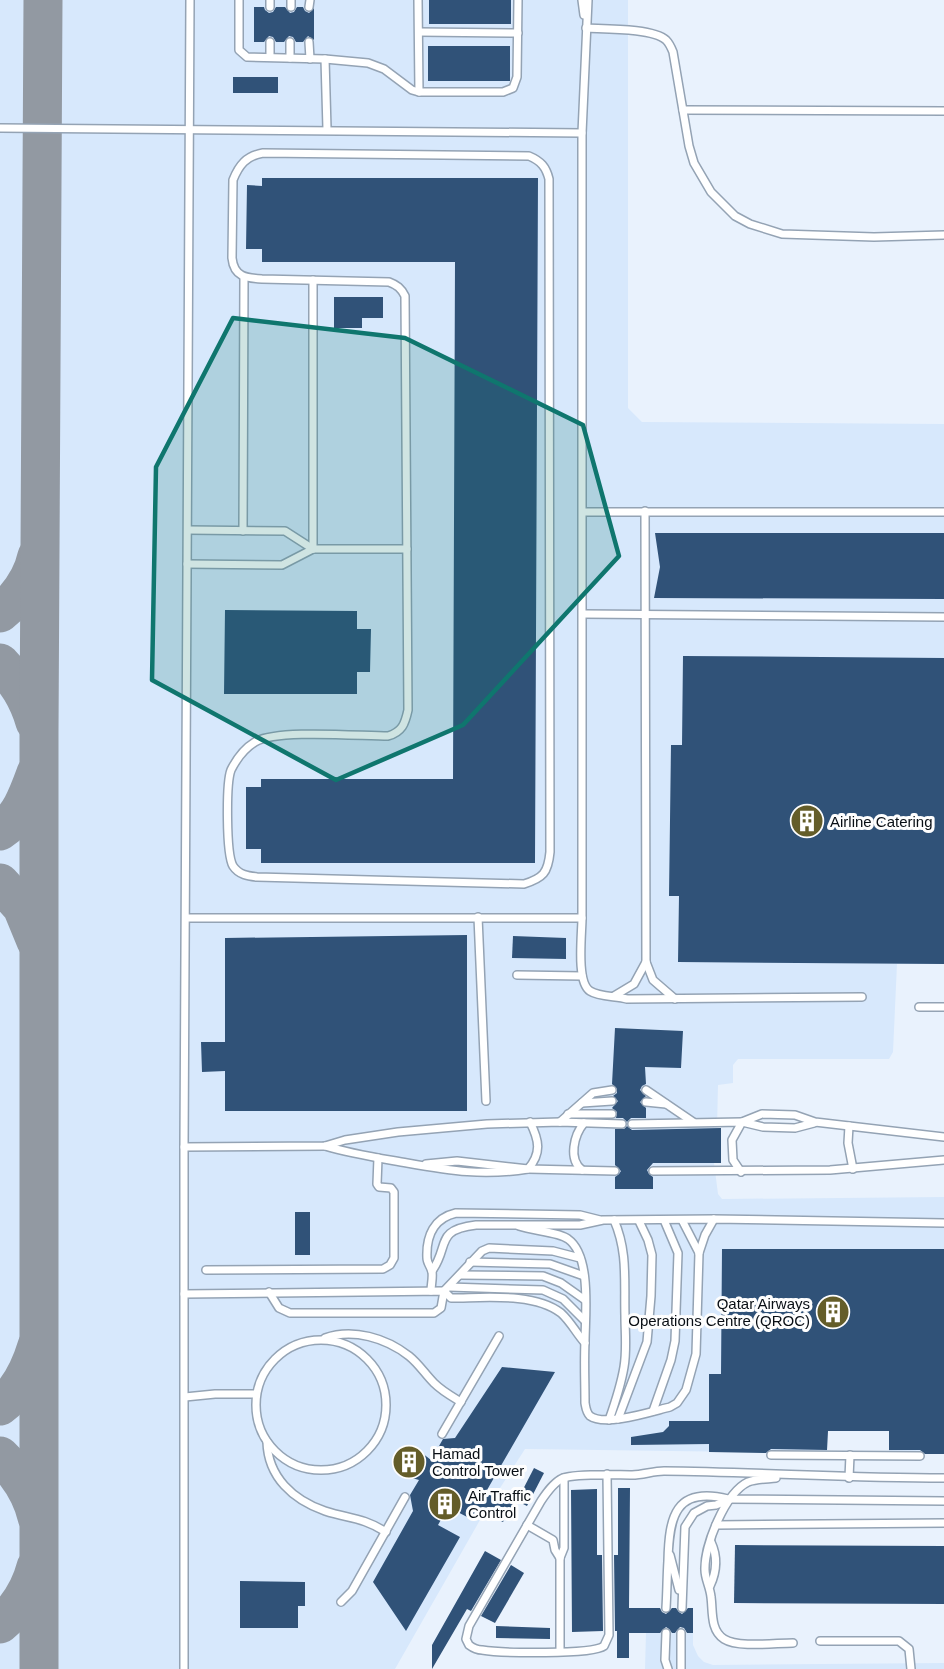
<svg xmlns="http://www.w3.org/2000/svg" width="944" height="1669" viewBox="0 0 944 1669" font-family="Helvetica,sans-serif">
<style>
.built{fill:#d7e8fc}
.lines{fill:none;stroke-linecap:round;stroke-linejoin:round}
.taxiway{stroke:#9299a2;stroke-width:39}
.building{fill:#305278}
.service-casing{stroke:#94a3b4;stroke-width:10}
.service{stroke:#fff;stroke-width:7}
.marked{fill:#0f766e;fill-opacity:0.2;stroke:#0f766e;stroke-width:4.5;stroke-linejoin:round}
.labels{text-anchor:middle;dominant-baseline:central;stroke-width:6;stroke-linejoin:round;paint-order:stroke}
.poi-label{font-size:15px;fill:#080e14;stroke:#fefefe;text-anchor:start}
</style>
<rect width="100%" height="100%" fill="#e9f2fd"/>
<!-- built -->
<g class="built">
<polygon points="0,0 628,0 628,408 642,422 944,424 944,964 897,964 893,1052 889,1059 738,1059 733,1065 733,1083 718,1085 717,1127 721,1128 721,1163 714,1163 718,1194 722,1199 944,1197 944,1454 889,1454 889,1431 828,1431 827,1453 525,1449 484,1513 395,1669 0,1669"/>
<polygon points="646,1633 693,1633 693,1645 698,1656 704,1662 713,1665 944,1663 944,1669 645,1669"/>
</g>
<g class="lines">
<!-- taxiway -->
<g class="taxiway">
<path d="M0 613C18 598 32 579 37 556"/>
<path d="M0 663C17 681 28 698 35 722"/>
<path d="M0 831C20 818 28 795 36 773"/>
<polyline points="0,883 22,907 36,941"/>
<path d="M0 1406C19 1392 30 1369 37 1346"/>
<path d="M0 1456C18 1473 31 1492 37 1517"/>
<path d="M0 1624C18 1609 30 1590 36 1567"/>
<polyline points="39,1669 39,733 43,0"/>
</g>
</g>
<!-- building -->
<g class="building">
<rect x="429" y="0" width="82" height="24"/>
<polygon points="254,7 264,7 265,10 269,13 273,12 276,7 285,7 290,13 294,12 297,7 303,7 305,11 309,13 314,8 314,40 308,36 303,42 296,42 293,37 289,36 284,42 276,42 273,37 269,36 264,42 254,42"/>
<rect x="428" y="46" width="82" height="35"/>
<rect x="233" y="77" width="45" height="16"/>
<polygon points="262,178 538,178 535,863 261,863 261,849 246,849 246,787 261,787 261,779 453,779 455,262 262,262 262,249 246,249 247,185 262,186"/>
<polygon points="334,297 383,297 383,318 362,318 362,328 334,328"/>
<polygon points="655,533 944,533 944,599 654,598 660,567"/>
<polygon points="225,610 357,611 357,629 371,629 370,672 357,672 357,694 224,694"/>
<polygon points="683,656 944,658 944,964 678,962 679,896 669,896 671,745 682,745"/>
<polygon points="467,935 467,1111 225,1111 225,1071 202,1072 201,1042 225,1042 225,938"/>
<polygon points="513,936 566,938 566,959 512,958"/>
<polygon points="615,1028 683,1031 681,1068 645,1067 646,1084 642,1086 640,1090 646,1096 640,1102 646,1108 646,1118 631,1118 627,1122 623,1118 616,1118 617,1112 612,1108 618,1101 613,1096 617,1093 617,1089 612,1084"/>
<polygon points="627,1126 632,1130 721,1128 721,1163 653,1163 647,1170 649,1174 653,1177 653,1189 615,1189 615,1177 619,1174 621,1171 615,1165 615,1129 624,1129"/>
<rect x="295" y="1212" width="15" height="43"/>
<polygon points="722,1249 944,1249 944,1454 925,1454 920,1450 889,1450 889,1431 828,1431 827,1450 771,1449 766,1453 709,1452 709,1444 631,1445 631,1437 663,1432 669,1426 669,1421 709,1421 709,1374 721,1374"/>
<polygon points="502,1367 555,1372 487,1490 513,1504 503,1522 477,1509 471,1519 448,1507 438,1525 460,1537 406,1631 373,1582 413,1511 410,1495 419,1480 398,1474 393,1464 394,1456 403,1447 413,1446 431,1460 443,1439 455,1438"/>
<polygon points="534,1468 544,1473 527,1506 517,1501"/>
<polygon points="618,1488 630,1488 629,1608 660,1608 662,1612 666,1614 672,1608 676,1608 679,1612 682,1614 688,1608 693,1608 693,1633 687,1633 684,1628 680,1627 675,1633 672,1633 669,1629 666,1627 660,1633 629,1633 629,1658 617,1658 617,1631 615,1631 614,1555 618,1555"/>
<polygon points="597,1489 597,1555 602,1555 603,1631 572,1632 571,1490"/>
<polygon points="735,1545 944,1546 944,1604 734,1603"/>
<polygon points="485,1551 501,1560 471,1611 467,1609 432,1669 432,1645"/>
<polygon points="511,1565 524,1573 495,1623 481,1616"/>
<polygon points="240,1581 305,1582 305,1606 298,1606 298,1628 240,1628"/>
<polygon points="496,1626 550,1628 550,1639 496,1638"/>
</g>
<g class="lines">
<!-- service casing -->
<g class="service-casing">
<g id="service">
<polyline points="239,0 239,50 247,57 325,59 368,63 384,69 412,90 419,92 503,92 513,88 517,77 518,0"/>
<polyline points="418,0 419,92"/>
<polyline points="582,0 584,15"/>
<polyline points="270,7 270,0"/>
<polyline points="291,7 291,0"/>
<polyline points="309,7 310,0"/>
<path d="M586 28C604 29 653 28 666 40 669 43 671 47 673 52L689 146 694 163 711 192 735 216 750 224 782 234 874 237 944 235"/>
<polyline points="419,32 518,33"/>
<polyline points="309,42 310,59"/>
<polyline points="270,57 270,42"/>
<polyline points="290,58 290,42"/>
<polyline points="325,59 327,129"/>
<polyline points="683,110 944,111"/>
<polyline points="0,128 582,133"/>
<path d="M263 153 529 156C541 161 546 167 549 179L550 852C548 873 543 878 524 884L257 877C248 876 239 875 233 866 226 854 226 783 231 770 236 760 245 748 255 742 277 729 359 736 388 736 402 732 405 724 408 710L405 296C401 288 397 285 389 282L262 279C246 278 234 277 232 258L233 180C239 165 246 156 263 153Z"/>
<polyline points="645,511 646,962 653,980 675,999"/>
<polyline points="583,512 944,512"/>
<polyline points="188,530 285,531 313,549"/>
<polyline points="243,531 244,278"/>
<polyline points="313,549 313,280"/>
<polyline points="187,564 282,565 313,549 407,549"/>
<polyline points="583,614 944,617"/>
<polyline points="478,917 486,1101"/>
<polyline points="186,918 582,918 582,133 588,0"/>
<path d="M582 918C582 934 576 982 590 991 599 997 616 996 627 999L862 997"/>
<polyline points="517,975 582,976"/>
<polyline points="614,996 634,984 646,962"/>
<polyline points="919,1007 944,1007"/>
<polyline points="646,1090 693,1122"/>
<polyline points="646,1102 666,1104"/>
<polyline points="582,1103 612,1101"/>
<polyline points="568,1114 612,1114"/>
<polyline points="560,1122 593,1093 612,1090"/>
<polyline points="632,1124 742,1122 763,1127 795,1128 814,1123"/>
<polyline points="849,1126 848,1143 853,1169"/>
<path d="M325 1146C352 1154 379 1158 407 1163 452 1171 483 1176 528 1169 542 1153 539 1140 530 1122"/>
<polyline points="184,1147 325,1146 345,1140 398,1132 487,1124 560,1122 622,1124"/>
<polyline points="426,1164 457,1161 528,1169 615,1171"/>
<path d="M582 1170C568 1159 574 1135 584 1123"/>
<polyline points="653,1171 830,1170 944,1160"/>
<polyline points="741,1172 733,1160 732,1140 742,1122 762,1114 795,1115 815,1122 944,1137"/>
<path d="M519 1226C533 1231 559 1232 568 1239 592 1256 585 1316 585 1342 584 1362 585 1382 585 1403 586 1408 586 1412 590 1416 605 1427 653 1411 670 1407L677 1403 686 1390 696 1354 699 1253 682 1220"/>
<polyline points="699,1253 705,1235 714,1219"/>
<polyline points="470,1262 550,1264 584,1276"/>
<polyline points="206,1270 383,1269 390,1265 394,1258 394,1192 391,1188 379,1187 377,1184 378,1158"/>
<path d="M432 1271C450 1246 434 1230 476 1225H580L603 1220 714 1219 944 1223"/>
<polyline points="460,1275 543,1276 561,1283 585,1300"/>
<polyline points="449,1287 543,1290 563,1299 585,1321"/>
<path d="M431 1291C431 1285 433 1278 432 1272 431 1267 427 1263 427 1258 426 1236 434 1218 456 1213L580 1215 600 1220"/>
<polyline points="269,1292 279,1308 290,1313 434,1313 441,1308 444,1291 482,1251 489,1248 553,1251 580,1258"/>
<path d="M184 1294 444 1291 451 1298C483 1298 534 1292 561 1313 571 1322 576 1333 585 1343"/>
<path d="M325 1338C353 1328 386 1338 409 1356 419 1364 425 1374 434 1383 442 1391 451 1396 461 1402"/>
<circle cx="321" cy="1405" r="65"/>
<polyline points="185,1397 215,1394 256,1394"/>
<polyline points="653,1411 671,1360 675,1341 678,1253 664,1220"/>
<polyline points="618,1419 647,1342 651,1296 652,1255 648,1240 639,1221"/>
<path d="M609 1420C615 1403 621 1385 624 1367 627 1350 625 1332 625 1316 624 1281 628 1252 614 1220"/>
<polyline points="442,1434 499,1336"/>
<path d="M267 1442C268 1477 293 1500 325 1511 350 1519 362 1517 386 1532"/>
<polyline points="771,1455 920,1456"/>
<path d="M607 1474 609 1635 604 1646C592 1655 500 1653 482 1650 477 1650 473 1648 469 1645L466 1639 469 1626 541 1501C547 1492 554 1482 563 1478 578 1473 616 1475 632 1475 643 1475 653 1471 664 1471 757 1472 850 1478 944 1478"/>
<path d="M776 1478C767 1479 756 1479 748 1482 725 1493 704 1546 705 1570 705 1579 710 1587 711 1597 713 1611 710 1630 724 1639 738 1648 775 1643 793 1643"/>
<polyline points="849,1478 850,1455"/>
<polyline points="527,1525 553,1540 555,1550 560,1558"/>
<polyline points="716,1525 944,1523"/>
<polyline points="670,1555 679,1590"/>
<path d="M710 1586C717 1571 718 1557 711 1542"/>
<polyline points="341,1602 352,1591 405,1497"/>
<path d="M666 1608C667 1592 667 1577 668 1561 669 1517 675 1486 728 1499L944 1501"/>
<polyline points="682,1608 685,1527 694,1513 707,1506 716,1505 728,1500"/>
<polyline points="666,1633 665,1660 668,1669"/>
<polyline points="681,1633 681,1669"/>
<polyline points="820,1641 899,1641 909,1649 911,1669"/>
<polyline points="560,1651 560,1558 564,1548 564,1478"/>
<polyline points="184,1669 184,1147 190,0"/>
</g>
</g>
<!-- service -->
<use href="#service" class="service"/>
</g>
<!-- marked area -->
<path class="marked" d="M233 318 405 338 583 425 619 556 463 725 336 780 152 680 156 467Z"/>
<!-- icons -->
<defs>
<g id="building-disc" transform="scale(1.725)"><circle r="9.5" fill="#645d29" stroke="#fefefe"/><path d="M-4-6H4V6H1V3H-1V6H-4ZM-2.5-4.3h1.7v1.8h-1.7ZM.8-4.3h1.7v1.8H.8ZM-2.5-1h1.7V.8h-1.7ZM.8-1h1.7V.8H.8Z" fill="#fff"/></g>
</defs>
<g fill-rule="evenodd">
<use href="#building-disc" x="807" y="821"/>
<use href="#building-disc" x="833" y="1312"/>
<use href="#building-disc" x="409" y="1462"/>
<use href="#building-disc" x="445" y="1504"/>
</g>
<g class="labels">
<!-- poi labels -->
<g class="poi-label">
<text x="830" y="821">Airline Catering</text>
<text x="810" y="1303" text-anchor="end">Qatar Airways<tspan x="810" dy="17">Operations Centre (QROC)</tspan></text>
<text x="432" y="1453">Hamad<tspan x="432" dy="17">Control Tower</tspan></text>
<text x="468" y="1495">Air Traffic<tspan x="468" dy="17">Control</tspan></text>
</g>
</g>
</svg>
